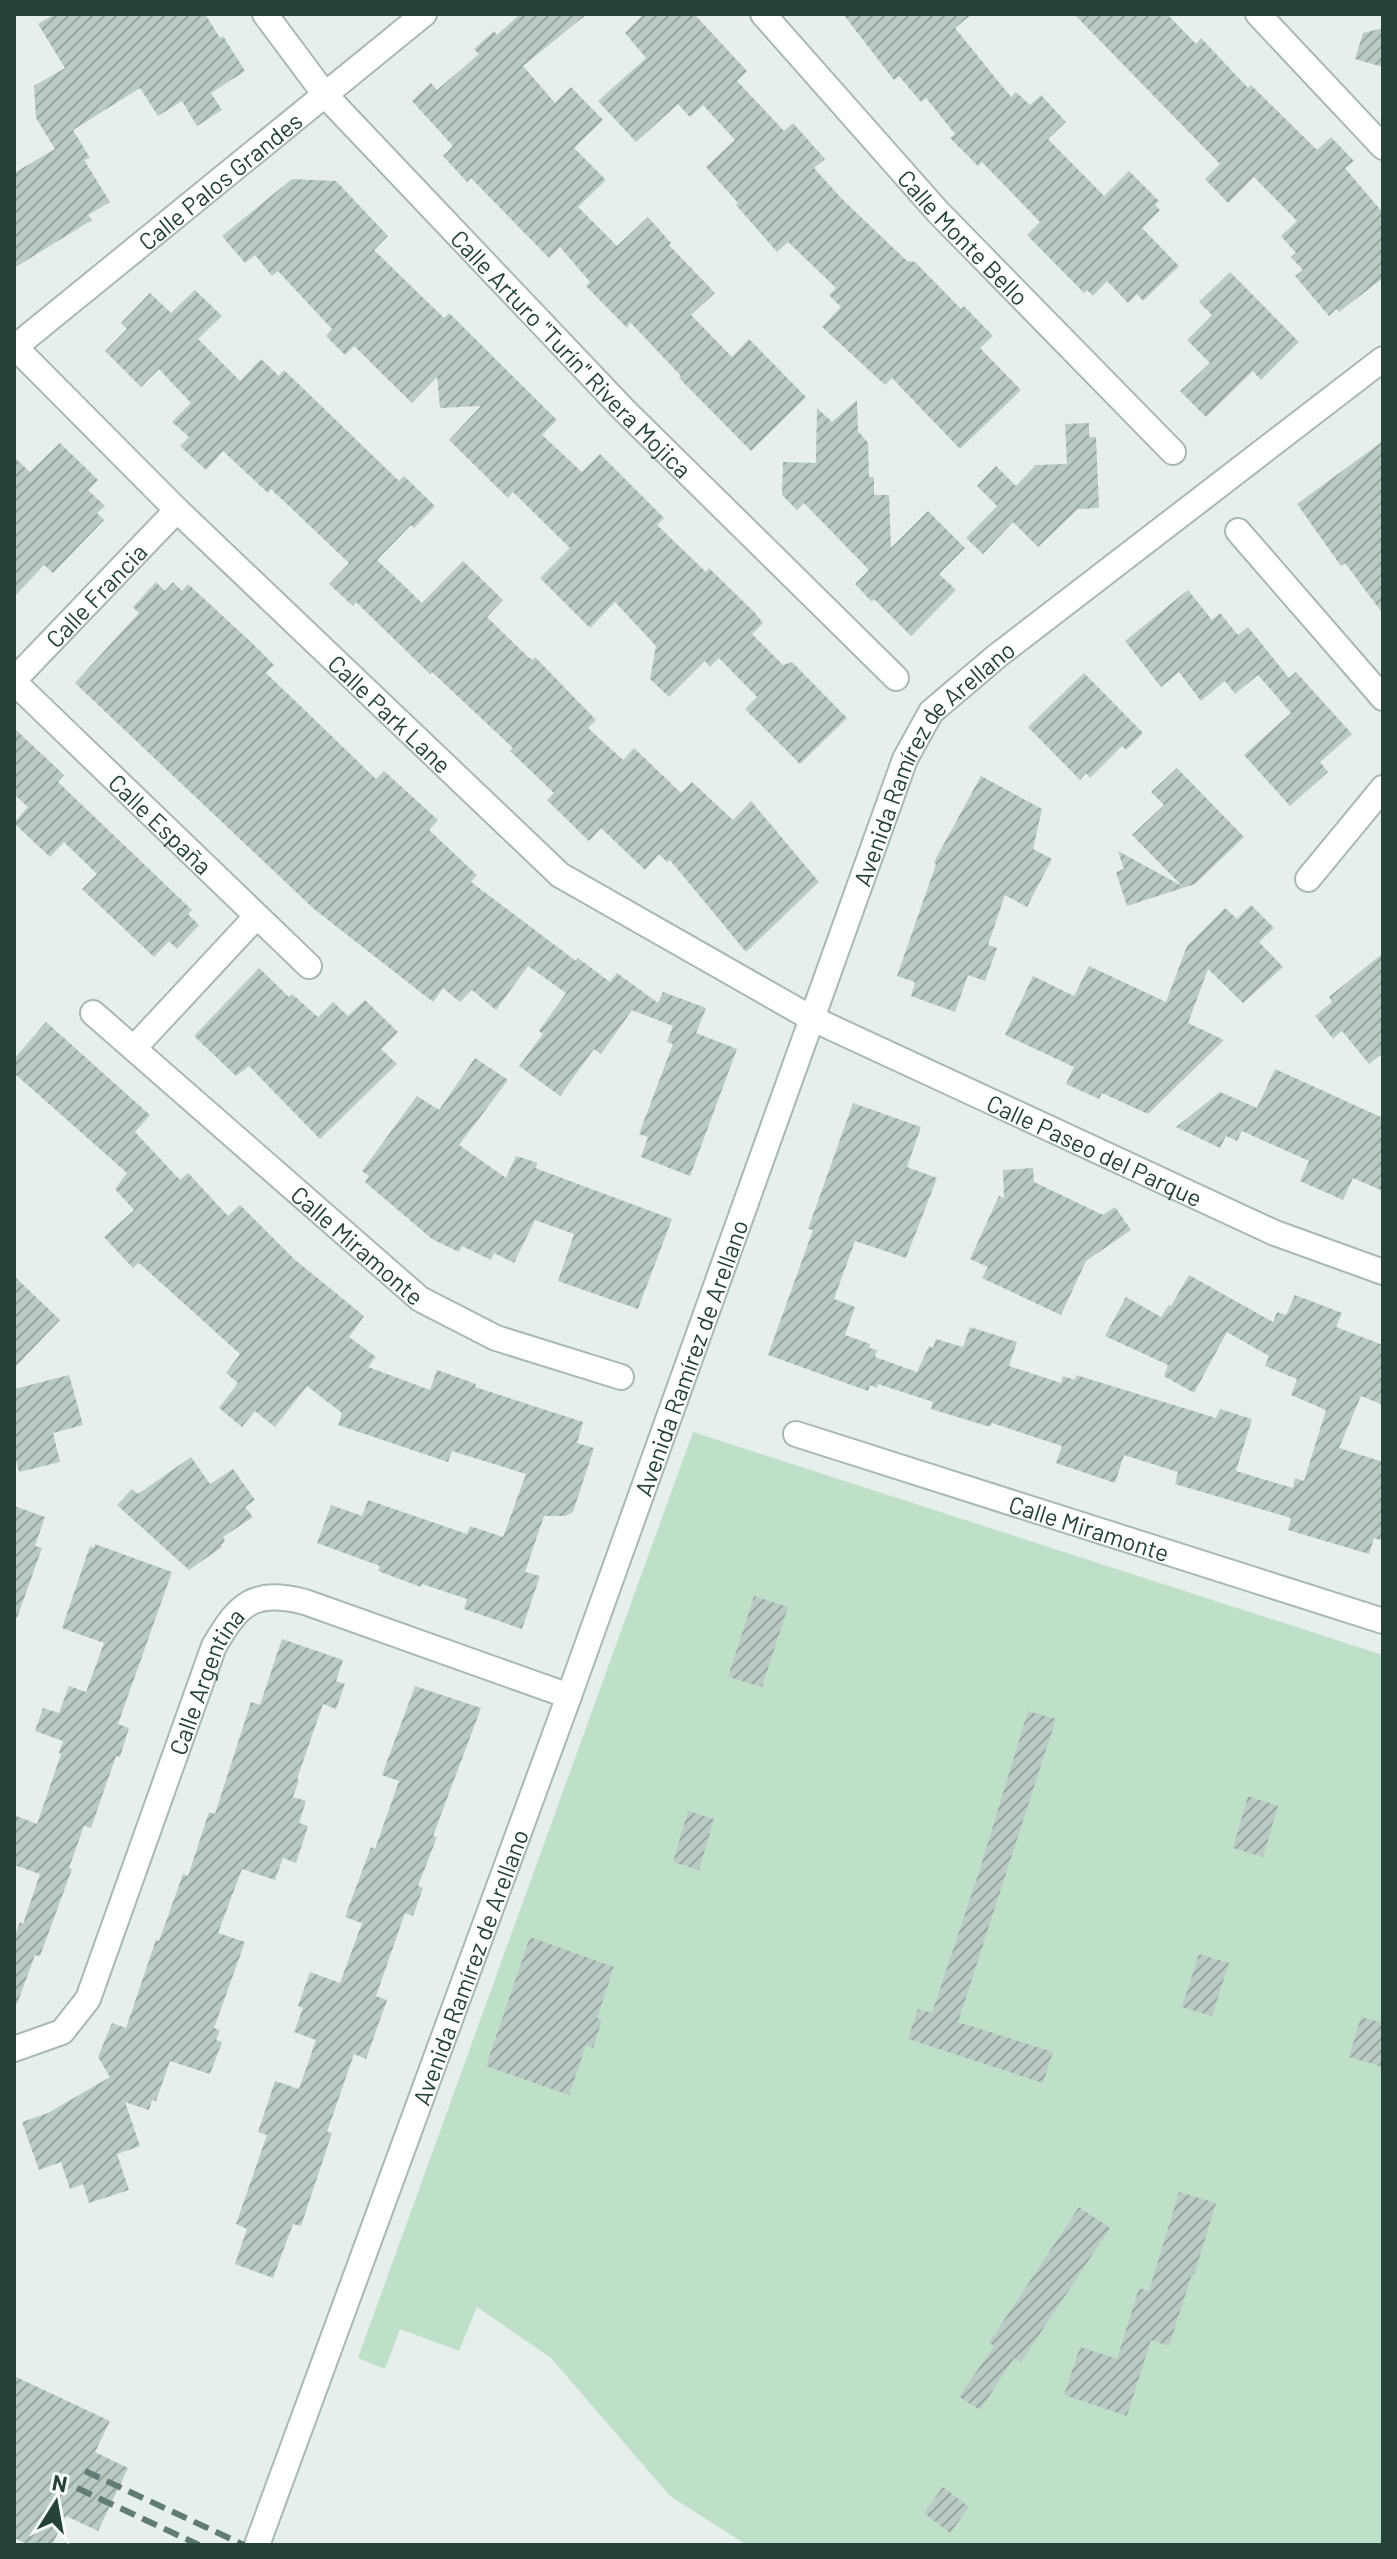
<svg xmlns="http://www.w3.org/2000/svg" width="1397" height="2559" viewBox="0 0 1397 2559" font-family="Barlow,sans-serif">
<style>
.green{fill:#bfe0c8}
.building{fill:url(#building-hatch)}
.lines{fill:none;stroke-linecap:round;stroke-linejoin:round}
.minor-casing{stroke:#a8b8b2;stroke-width:28}
.minor{stroke:#fff;stroke-width:24}
.rail{stroke:#5f7d75;stroke-width:6;stroke-dasharray:16 8;stroke-linecap:butt}
.labels{text-anchor:middle;dominant-baseline:central;stroke-width:7;stroke-linejoin:round;paint-order:stroke}
.street-label{font-size:24px;fill:#24423a;stroke:#f7fbf9}
</style>
<defs>
<pattern id="building-hatch" width="6" height="6" patternUnits="userSpaceOnUse" patternTransform="scale(2)"><rect width="6" height="6" fill="#bbcac4"/><path d="M-1 1l2-2M0 6l6-6M5 7l2-2" fill="none" stroke="#98a6a0"/></pattern>
</defs>
<rect width="100%" height="100%" fill="#e6efeb"/>
<!-- green -->
<polygon class="green" points="693,1432 1383,1655 1383,2545 747,2545 670,2496 551,2358 477,2307 459,2351 400,2329 385,2369 358,2358"/>
<!-- building -->
<g class="building">
<polygon points="55,14 205,14 220,38 223,36 245,71 211,93 222,110 197,126 182,101 158,116 140,88 73,130 90,158 84,160 110,202 88,215 92,220 14,268 14,173 55,149 36,118 34,86 65,68 38,24"/>
<polygon points="520,14 587,14 523,66 555,103 571,87 603,120 574,148 606,180 578,207 617,246 648,217 671,243 669,245 715,293 691,315 732,357 749,339 806,397 751,451 679,378 681,376 630,322 627,328 586,286 590,282 560,247 549,258 471,178 467,182 443,156 453,146 412,101 431,83 437,90 479,54 474,49 494,31 497,35"/>
<polygon points="644,14 694,14 747,71 737,81 784,131 793,123 825,159 814,168 842,199 907,261 915,262 961,309 964,306 993,336 980,348 1021,390 960,449 892,378 885,385 822,327 841,307 829,295 836,288 788,242 777,252 736,205 738,203 706,167 735,140 703,105 690,117 678,104 636,142 598,101 646,58 625,33"/>
<polygon points="843,14 972,14 955,28 1011,97 1016,92 1030,105 1041,95 1066,122 1048,139 1104,196 1129,171 1159,201 1155,205 1160,210 1142,228 1179,266 1143,301 1137,294 1128,303 1107,281 1093,296 1087,290 1084,293 1027,235 1040,222 982,162 978,166 950,138 955,134 926,98 921,102 899,76 894,80"/>
<polygon points="1074,14 1167,14 1196,44 1201,38 1248,88 1251,85 1317,150 1331,137 1354,161 1345,168 1383,213 1383,278 1339,312 1336,309 1329,316 1295,276 1303,270 1291,257 1296,253 1281,236 1297,221 1254,177 1228,203 1205,179 1220,164"/>
<polygon points="1383,28 1383,67 1355,59 1363,33"/>
<polygon points="292,179 336,181 388,236 374,250 444,318 449,313 557,420 542,435 582,472 600,454 664,518 657,525 706,572 709,568 755,613 763,623 752,634 783,665 792,662 847,718 800,764 745,709 757,697 719,658 710,667 705,661 669,697 650,679 656,646 615,602 590,628 540,578 570,548 513,492 508,498 449,440 481,406 440,408 437,377 412,403 354,346 345,355 326,336 332,329 278,271 272,276 255,255 245,263 222,236"/>
<polygon points="1230,272 1299,342 1261,380 1253,371 1206,417 1180,391 1210,363 1187,340 1212,315 1199,302"/>
<polygon points="195,290 222,316 198,339 240,381 261,359 279,376 284,370 399,481 404,476 435,506 414,528 411,525 377,560 422,603 463,561 503,600 487,617 528,657 533,660 535,657 596,720 588,728 623,760 634,748 681,793 692,782 733,820 751,801 819,882 746,952 670,860 667,862 659,854 645,870 601,828 589,841 547,800 554,793 510,751 513,748 432,672 430,674 356,602 353,606 329,584 349,563 271,489 268,493 223,451 206,470 180,446 189,437 172,422 191,403 159,369 141,387 105,351 127,329 121,323 150,293 171,313"/>
<polygon points="857,400 858,431 868,443 869,477 874,477 874,495 889,495 891,548 928,511 965,548 939,574 956,590 911,636 874,599 872,602 855,584 869,570 804,503 797,510 782,495 783,462 816,463 817,408 832,422"/>
<polygon points="1089,423 1089,437 1096,437 1099,508 1078,509 1038,547 1013,522 983,554 966,538 997,506 977,486 996,466 1016,486 1036,465 1067,464 1065,424"/>
<polygon points="1383,441 1383,614 1345,563 1341,566 1297,504"/>
<polygon points="60,443 98,480 88,490 105,506 97,513 104,520 53,573 44,565 14,597 14,457 30,472"/>
<polygon points="156,582 165,591 173,582 182,591 188,584 252,643 274,665 266,673 315,720 376,779 384,771 438,820 429,830 477,875 471,882 576,961 578,958 610,982 617,973 658,1003 663,992 706,1008 696,1033 737,1049 690,1176 641,1157 648,1137 639,1134 673,1044 667,1042 673,1026 632,1010 601,1054 594,1049 560,1096 519,1066 543,1034 539,1031 566,993 528,966 496,1010 472,990 460,1002 443,988 433,1002 314,909 75,683 139,613 133,607"/>
<polygon points="1188,590 1212,620 1220,613 1238,635 1248,627 1289,678 1296,672 1352,734 1320,762 1328,772 1290,806 1244,755 1291,713 1258,675 1235,694 1225,681 1201,701 1179,672 1161,687 1125,641"/>
<polygon points="1084,673 1143,733 1126,750 1122,746 1090,778 1086,773 1080,780 1028,727"/>
<polygon points="14,728 64,775 58,782 192,910 188,914 199,925 177,949 169,941 154,957 82,889 97,874 64,842 50,857 14,823 28,807 14,794"/>
<polygon points="1177,768 1244,837 1195,884 1127,906 1116,872 1124,869 1118,851 1182,886 1132,835 1164,805 1151,792"/>
<polygon points="981,776 1042,809 1033,849 1052,859 1027,907 1005,895 988,945 997,948 985,981 968,975 955,1012 911,996 915,982 897,976 936,864 934,862"/>
<polygon points="1251,905 1274,928 1259,942 1283,967 1243,1003 1208,969 1188,1023 1224,1040 1148,1114 1102,1093 1099,1099 1066,1084 1074,1067 1005,1035 1033,976 1074,996 1089,966 1166,1002 1187,946 1225,908 1237,919"/>
<polygon points="1383,953 1383,1053 1369,1064 1342,1031 1333,1039 1315,1016 1332,1002 1329,997"/>
<polygon points="259,968 289,997 292,994 318,1017 333,1002 348,1016 365,1000 398,1032 381,1049 397,1064 320,1139 249,1066 236,1076 194,1036"/>
<polygon points="46,1022 150,1115 135,1132 180,1180 188,1173 228,1216 240,1205 294,1259 364,1316 349,1337 376,1357 368,1367 430,1390 437,1370 476,1384 475,1387 583,1422 577,1443 594,1448 573,1512 565,1516 544,1516 525,1572 540,1576 522,1629 464,1609 467,1599 422,1584 421,1587 378,1571 380,1566 317,1543 331,1505 362,1516 368,1500 467,1534 470,1526 503,1537 526,1474 452,1451 448,1462 338,1425 342,1413 307,1386 275,1427 255,1411 242,1427 219,1408 238,1383 226,1373 240,1354 139,1263 133,1268 104,1237 134,1210 115,1189 127,1173 14,1073 14,1059"/>
<polygon points="475,1058 508,1080 459,1145 506,1178 516,1156 538,1163 535,1168 672,1219 638,1309 558,1281 574,1234 535,1220 514,1263 494,1253 491,1260 462,1246 459,1252 432,1239 365,1182 369,1176 362,1171 417,1096 439,1110"/>
<polygon points="1275,1069 1383,1118 1383,1191 1353,1178 1343,1200 1300,1181 1309,1161 1242,1131 1237,1141 1226,1136 1220,1148 1176,1127 1220,1092 1257,1108"/>
<polygon points="853,1103 921,1127 907,1167 937,1178 906,1258 855,1241 834,1299 855,1307 845,1335 870,1344 869,1348 877,1350 875,1357 917,1372 929,1346 933,1348 936,1339 963,1347 970,1327 1017,1342 1009,1366 1061,1383 1063,1376 1075,1380 1076,1375 1216,1418 1220,1409 1252,1419 1236,1471 1293,1488 1295,1478 1304,1481 1326,1410 1291,1395 1297,1379 1265,1366 1269,1356 1227,1332 1194,1393 1164,1376 1168,1365 1105,1336 1126,1297 1161,1317 1169,1305 1171,1306 1189,1275 1273,1322 1277,1312 1286,1315 1295,1295 1342,1313 1336,1327 1383,1345 1383,1405 1361,1396 1339,1448 1383,1462 1383,1541 1374,1538 1369,1554 1288,1530 1291,1518 1175,1484 1178,1472 1124,1455 1115,1483 1056,1463 1062,1446 992,1423 991,1426 987,1426 931,1409 933,1402 878,1384 877,1388 870,1385 868,1391 768,1355 813,1230 808,1229"/>
<polygon points="1033,1168 1034,1182 1103,1215 1115,1207 1131,1230 1086,1261 1061,1315 982,1278 988,1267 970,1259 999,1196 1004,1198 1003,1170"/>
<polygon points="14,1276 60,1320 14,1368"/>
<polygon points="69,1375 83,1425 53,1433 60,1462 19,1472 14,1452 14,1389"/>
<polygon points="191,1457 210,1484 233,1469 255,1500 245,1507 253,1517 223,1537 225,1541 221,1545 222,1547 189,1570 117,1505 132,1489 138,1494"/>
<polygon points="14,1506 45,1517 35,1546 42,1548 17,1618 14,1618"/>
<polygon points="95,1544 172,1572 118,1724 129,1728 120,1757 116,1756 91,1828 84,1826 69,1868 72,1869 40,1956 35,1955 17,2004 14,2003 14,1938 20,1922 23,1924 40,1874 14,1865 14,1815 37,1824 61,1754 59,1753 63,1741 35,1731 43,1708 59,1713 69,1686 86,1692 104,1643 62,1628 90,1546 94,1548"/>
<polygon points="754,1596 788,1607 762,1687 728,1677"/>
<polygon points="282,1639 343,1660 336,1681 345,1684 336,1709 323,1704 297,1779 299,1780 293,1797 306,1801 299,1823 308,1826 296,1863 283,1858 275,1880 242,1869 218,1933 245,1942 214,2028 220,2030 216,2040 222,2042 210,2074 170,2061 156,2101 152,2100 149,2110 125,2102 140,2146 117,2154 129,2190 89,2203 83,2184 70,2189 61,2162 39,2170 22,2122 48,2113 110,2077 98,2057 112,2023 126,2028 156,1940 159,1941 183,1874 188,1876 209,1812 215,1814 251,1702 260,1705"/>
<polygon points="415,1686 481,1708 433,1836 437,1837 418,1886 423,1888 413,1916 405,1913 376,1996 387,2000 366,2059 354,2054 327,2132 332,2133 301,2226 293,2224 273,2278 235,2264 247,2229 236,2224 267,2135 258,2132 275,2081 299,2089 316,2040 294,2032 303,2008 298,2006 310,1972 340,1983 362,1923 345,1917 371,1847 375,1849 399,1781 382,1775"/>
<polygon points="1028,1711 1056,1719 958,2022 1053,2052 1043,2083 908,2039 918,2009 932,2013 980,1869"/>
<polygon points="1248,1796 1278,1806 1263,1857 1233,1848"/>
<polygon points="688,1811 714,1819 699,1870 673,1862"/>
<polygon points="530,1937 614,1967 597,2018 602,2020 593,2048 586,2045 569,2095 486,2066"/>
<polygon points="1199,1954 1229,1963 1212,2016 1182,2007"/>
<polygon points="1361,2017 1383,2023 1383,2067 1349,2057"/>
<polygon points="1179,2192 1216,2203 1194,2275 1192,2274 1169,2346 1151,2340 1127,2416 1064,2395 1080,2347 1117,2359 1139,2288 1149,2291"/>
<polygon points="1079,2207 1110,2228 1021,2362 1014,2358 980,2410 959,2397 994,2346 989,2343"/>
<polygon points="14,2376 110,2421 95,2452 128,2468 98,2531 66,2516 52,2545 29,2545 14,2538"/>
<polygon points="943,2487 969,2507 950,2533 924,2513"/>
</g>
<g class="lines">
<!-- minor casing -->
<g class="minor-casing">
<g id="minor">
<path id="s1" d="M265 14 326 96 624 410 896 678"/>
<path id="s2" d="M763 14 938 212 1173 452"/>
<polyline points="1258,14 1383,147"/>
<path id="s3" d="M14 346 177 510 560 875 811 1018 1275 1233 1383 1272"/>
<path id="s4" d="M15 347 424 14"/>
<polyline points="1238,531 1383,698"/>
<path id="s5" d="M14 680 177 510"/>
<path id="s6" d="M14 682 309 966"/>
<polyline points="1308,879 1383,788"/>
<path id="s7" d="M93 1013 420 1299 496 1338 621 1377"/>
<polyline points="134,1048 256,917"/>
<path id="s8" d="M796 1434 1383 1621"/>
<path id="s9" d="M14 2049 62 2032 88 1999 214 1646C239 1603 254 1589 305 1602L569 1696"/>
<path id="s10" d="M257 2545 569 1696 905 759 931 712 997 656 1383 359"/>
</g>
</g>
<!-- minor -->
<use href="#minor" class="minor"/>
<!-- rail -->
<g class="rail">
<polyline points="85,2471 244,2545"/>
<polyline points="77,2488 199,2545"/>
</g>
</g>
<g class="labels">
<!-- street labels -->
<g class="street-label">
<text stroke="none"><textPath href="#s4" startOffset="264">Calle Palos Grandes</textPath></text>
<text stroke="none"><textPath href="#s2" startOffset="300">Calle Monte Bello</textPath></text>
<text stroke="none"><textPath href="#s1" startOffset="458">Calle Arturo "Turín" Rivera Mojica</textPath></text>
<text stroke="none"><textPath href="#s5" startOffset="118">Calle Francia</textPath></text>
<text stroke="none"><textPath href="#s3" startOffset="526">Calle Park Lane</textPath></text>
<text stroke="none"><textPath href="#s10" startOffset="1912">Avenida Ramírez de Arellano</textPath></text>
<text stroke="none"><textPath href="#s6" startOffset="204">Calle España</textPath></text>
<text stroke="none"><textPath href="#s3" startOffset="1362">Calle Paseo del Parque</textPath></text>
<text stroke="none"><textPath href="#s7" startOffset="352">Calle Miramonte</textPath></text>
<text stroke="none"><textPath href="#s10" startOffset="1264">Avenida Ramírez de Arellano</textPath></text>
<text stroke="none"><textPath href="#s8" startOffset="308">Calle Miramonte</textPath></text>
<text stroke="none"><textPath href="#s9" startOffset="432">Calle Argentina</textPath></text>
<text stroke="none"><textPath href="#s10" startOffset="616">Avenida Ramírez de Arellano</textPath></text>
</g>
</g>
<!-- border -->
<rect width="1397" height="2559" fill="none" stroke="#24423a" stroke-width="32"/>
<!-- north arrow -->
<g transform="translate(56 2503) rotate(11)" stroke="#f7fbf9" stroke-width="6" paint-order="stroke">
<path d="M0-6L14 30L0 20L-14 30Z" fill="#24423a"/>
<text y="-12" font-size="22" font-weight="bold" text-anchor="middle" fill="#24423a">N</text>
</g>
</svg>
